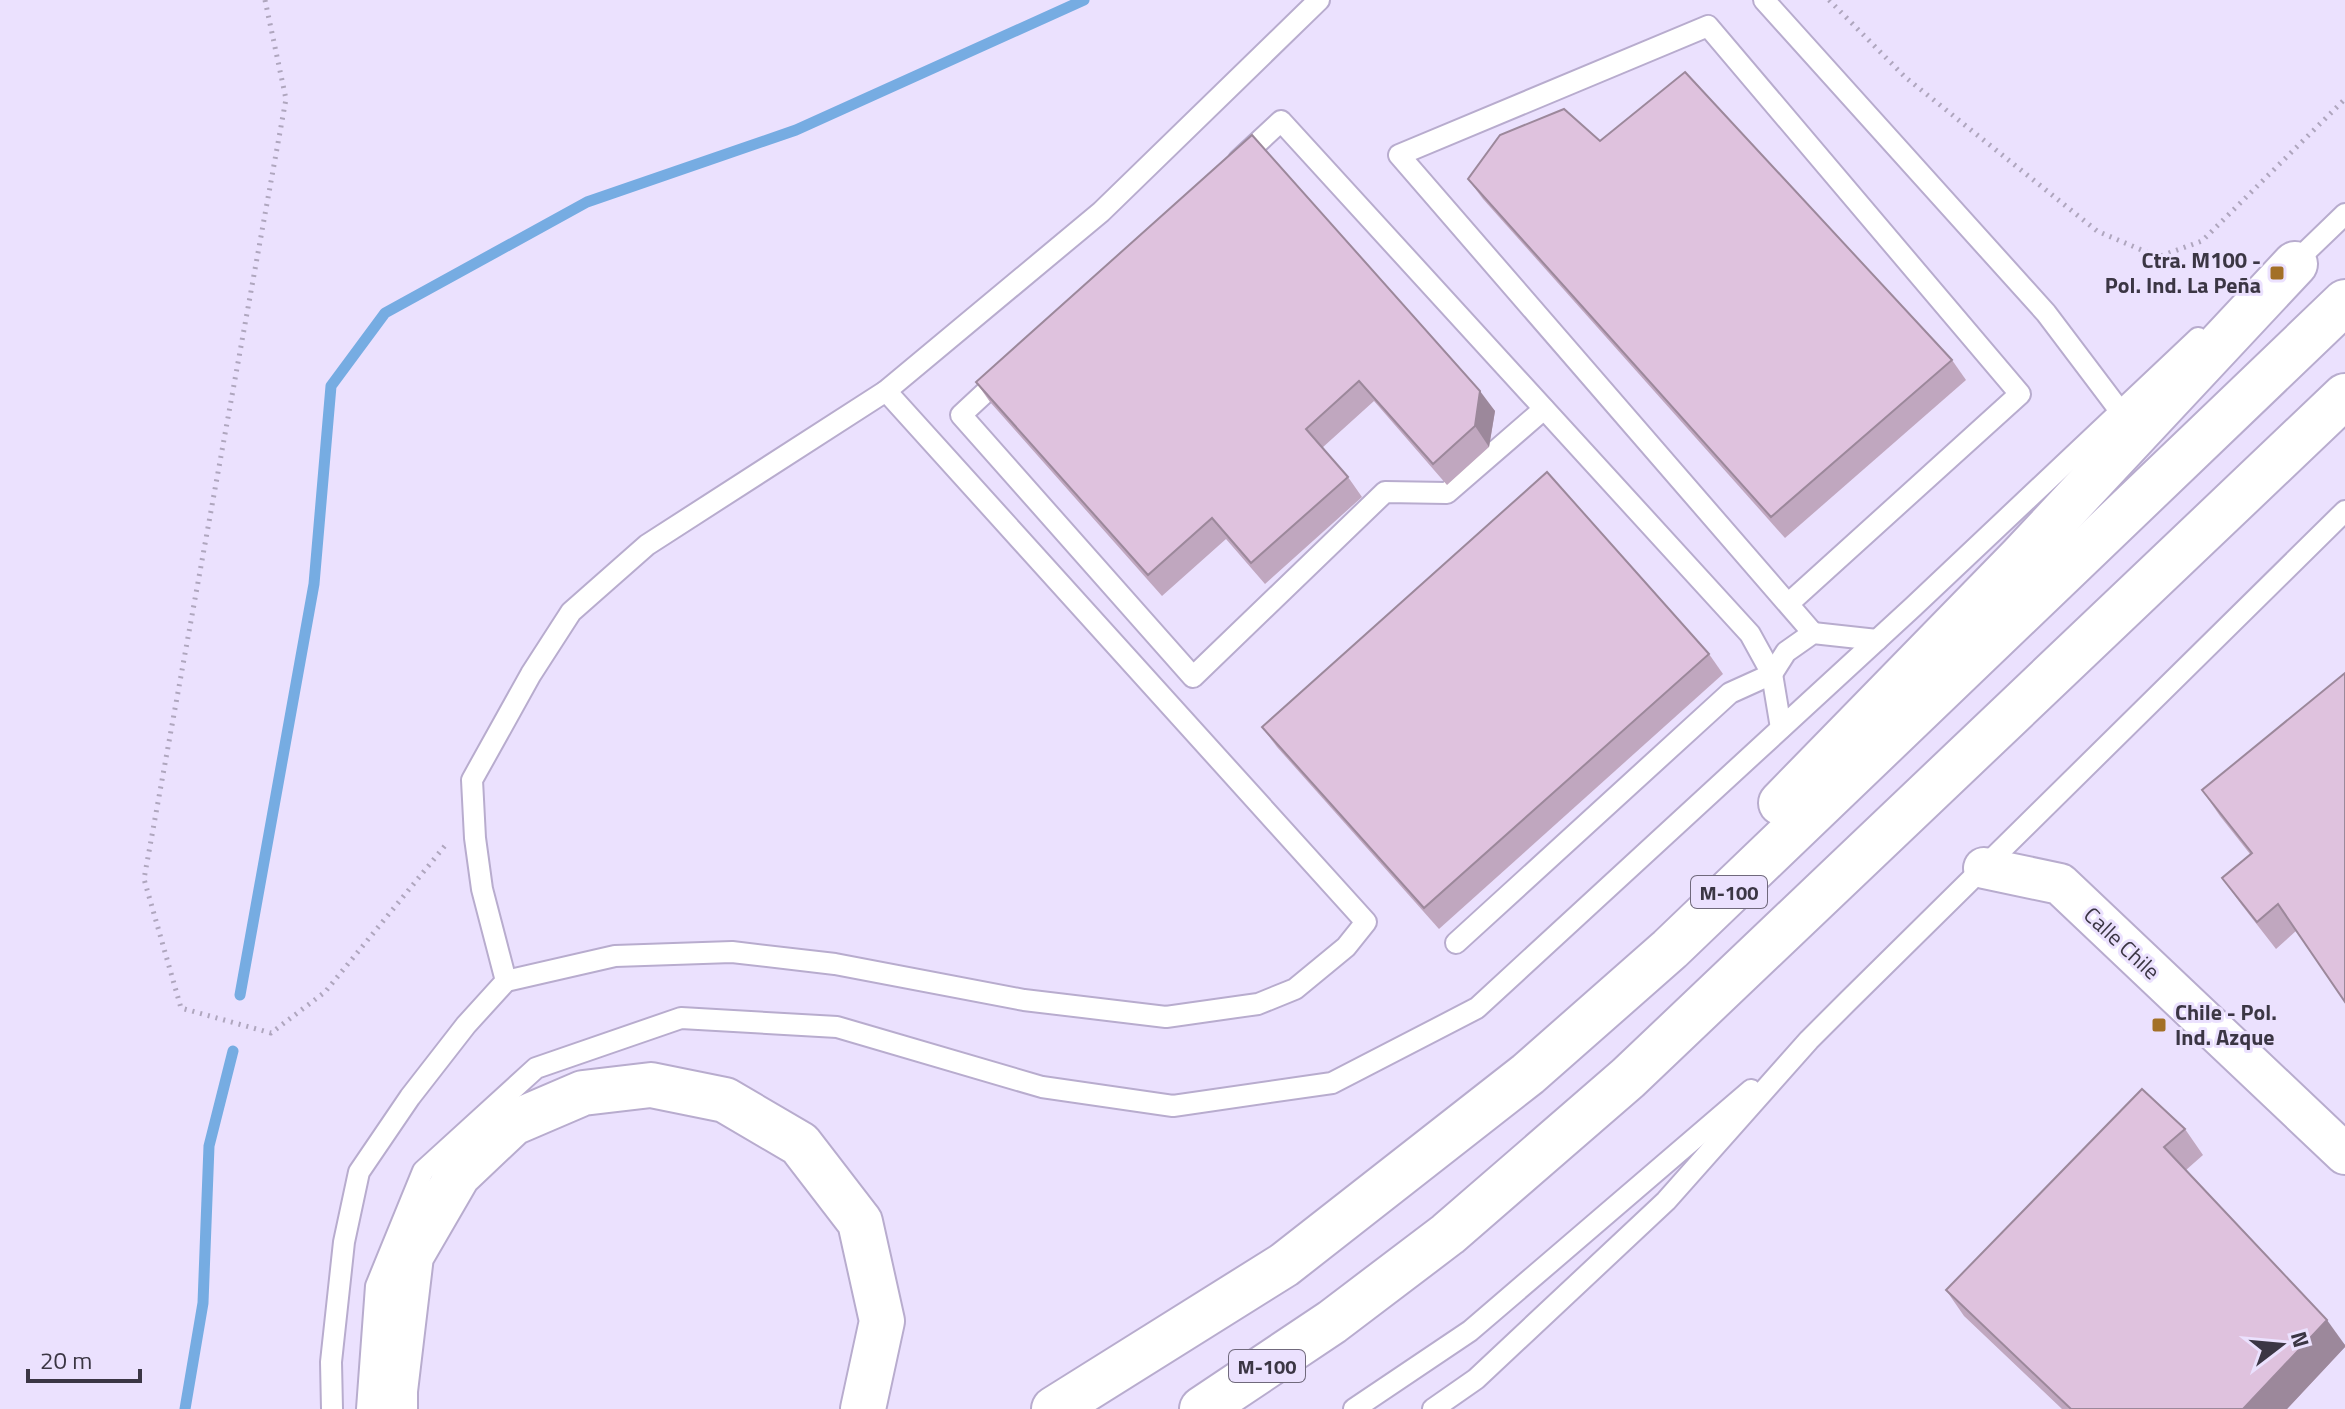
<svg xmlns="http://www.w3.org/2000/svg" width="2345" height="1409" viewBox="0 0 2345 1409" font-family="'Titillium Web',sans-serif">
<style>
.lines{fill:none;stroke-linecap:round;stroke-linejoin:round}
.stream{stroke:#76ace2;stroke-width:11}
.lane-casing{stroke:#b8acce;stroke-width:24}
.street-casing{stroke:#b8acce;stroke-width:44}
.highway-casing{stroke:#b8acce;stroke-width:48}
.path{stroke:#afa6be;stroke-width:5;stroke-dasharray:2 6;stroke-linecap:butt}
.lane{stroke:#fff;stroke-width:20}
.street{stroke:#fff;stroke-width:40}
.highway{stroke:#fff;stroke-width:44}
.wall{fill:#c0a7bf}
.shaded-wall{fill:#9c889b}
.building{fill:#dfc2de;stroke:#9c889b;stroke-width:2}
.poi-dot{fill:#a37027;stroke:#ebe1fe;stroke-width:3}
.labels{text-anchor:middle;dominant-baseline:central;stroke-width:6;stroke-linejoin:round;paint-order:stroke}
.shield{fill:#ebe1fe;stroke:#70697c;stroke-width:2}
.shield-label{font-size:20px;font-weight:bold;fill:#3b3644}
.poi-label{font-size:22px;font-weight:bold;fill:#3b3644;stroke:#ebe1fe;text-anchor:end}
.street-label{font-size:22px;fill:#3b3644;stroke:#ebe1fe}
</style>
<rect width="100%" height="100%" fill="#ebe1fe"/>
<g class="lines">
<!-- stream -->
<g class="stream">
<polyline points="240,995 314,584 331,386 385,313 587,202 796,130 1084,0"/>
<polyline points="185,1409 203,1303 209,1146 233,1051"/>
</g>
<!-- lane casing -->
<g class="lane-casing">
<g id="lane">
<polyline points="1764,0 2046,313 2120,411"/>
<polyline points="1239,160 1281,121 1750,634 1772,674 1781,728"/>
<polyline points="2290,267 2345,214"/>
<polyline points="1003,376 961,415 1193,677 1385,492 1447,493 1544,409"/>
<polyline points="1788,604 2020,394 1708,26 1399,155 1813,633"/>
<polyline points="1456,943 1730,693 1772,674 1786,652 1813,633 1877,640"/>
<polyline points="506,981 615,956 732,952 835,964 1024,1000 1166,1017 1258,1004 1295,989 1346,947 1366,922 886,391"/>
<polyline points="332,1409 331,1362 344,1242 359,1172 410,1097 466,1025 506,981 482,889 475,838 472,780 531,674 571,612 647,545 886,391 1101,212 1319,0"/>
<polyline points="367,1409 376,1286 423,1171 536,1068 681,1018 837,1027 1042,1087 1173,1106 1332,1083 1477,1008 1913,607 2198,338"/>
<polyline points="1354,1409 1470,1331 1751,1090"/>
<polyline points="1433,1409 1476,1379 1666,1201 1809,1040 1849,1000 2345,511"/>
</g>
</g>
<!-- street casing -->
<g class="street-casing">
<polyline id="street" points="1984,868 2060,884 2345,1154"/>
</g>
<!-- highway casing -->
<g class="highway-casing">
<g id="highway">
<polyline points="1781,803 2021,557 2295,264"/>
<polyline points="395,1409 395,1391 411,1256 458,1175 513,1123 583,1093 651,1085 725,1100 800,1144 860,1222 882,1321 863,1409"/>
<polyline points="1054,1409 1284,1265 1528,1074 1670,949 2345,302"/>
<polyline points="1202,1409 1332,1322 1448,1234 1628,1078 2345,396"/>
</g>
</g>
<!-- path -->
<g class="path">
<polyline points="265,0 286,99 144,879 181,1008 271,1033 325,992 448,842"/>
<polyline points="1829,0 1905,77 2097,231 2158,257 2202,241 2345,99"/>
</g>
<!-- lane -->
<use href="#lane" class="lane"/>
<!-- street -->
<use href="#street" class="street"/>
<!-- highway -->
<use href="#highway" class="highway"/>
</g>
<!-- wall -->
<g class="wall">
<polygon points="1252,135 1495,411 1489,447 1447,485 1374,401 1322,448 1348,477 1362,497 1265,584 1226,539 1162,596 990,402 976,382"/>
<polygon points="1600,141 1952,360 1966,380 1785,538 1483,199 1468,179"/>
<polygon points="1709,654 1723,674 1439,929 1277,747 1262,727"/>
<polygon points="2345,673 2297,930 2276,949 2241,904 2222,878 2250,854 2220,816 2202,790"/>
<polygon points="2185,1129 2203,1155 2186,1170 2345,1345 2345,1347 2287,1409 2062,1409 1964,1316 1946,1290"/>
</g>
<!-- shaded-wall -->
<g class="shaded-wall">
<polygon points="1480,391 1495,411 1489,447 1475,426"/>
<polygon points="2327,1320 2345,1345 2345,1347 2287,1409 2243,1409"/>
</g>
<!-- building -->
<g class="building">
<polygon points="1685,72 1952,360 1771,517 1468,179 1500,135 1564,109 1600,141"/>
<polygon points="1252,135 1480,391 1475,426 1433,464 1359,381 1306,429 1348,477 1251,563 1212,518 1148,575 976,382"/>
<polygon points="1547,472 1709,654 1424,908 1262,727"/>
<polygon points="2345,673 2345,1002 2278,904 2257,922 2222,878 2252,853 2202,790"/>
<polygon points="2142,1089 2185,1129 2164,1147 2327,1320 2243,1409 2071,1409 1946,1290"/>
</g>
<!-- markers -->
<g class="poi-dot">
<rect x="2269" y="265" width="16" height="16" rx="4"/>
<rect x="2151" y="1017" width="16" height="16" rx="4"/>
</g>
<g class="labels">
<!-- shield labels -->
<g class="shield">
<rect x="1691" y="876" width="76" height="32" rx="6"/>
<rect x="1229" y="1350" width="76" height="32" rx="6"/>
</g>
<g class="shield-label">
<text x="1729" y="892">M-100</text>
<text x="1267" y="1366">M-100</text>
</g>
<!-- poi labels -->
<g class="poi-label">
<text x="2261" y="260">Ctra. M100 -<tspan x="2261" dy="25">Pol. Ind. La Peña</tspan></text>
<text x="2175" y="1012" text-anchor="start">Chile - Pol.<tspan x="2175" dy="25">Ind. Azque</tspan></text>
</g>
<!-- street labels -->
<g class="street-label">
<text transform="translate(2122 943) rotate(43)">Calle Chile</text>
</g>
</g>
<!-- north arrow -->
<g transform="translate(2281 1345) rotate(74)" stroke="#ebe1fe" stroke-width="6" paint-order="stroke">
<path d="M0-6L14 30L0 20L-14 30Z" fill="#3b3644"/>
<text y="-12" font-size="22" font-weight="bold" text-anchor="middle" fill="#3b3644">N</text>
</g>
<!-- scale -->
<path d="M28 1369v12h112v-12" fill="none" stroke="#3b3644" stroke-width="4"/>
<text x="40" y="1369" font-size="24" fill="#3b3644" stroke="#ebe1fe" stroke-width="6" paint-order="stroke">20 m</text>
</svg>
